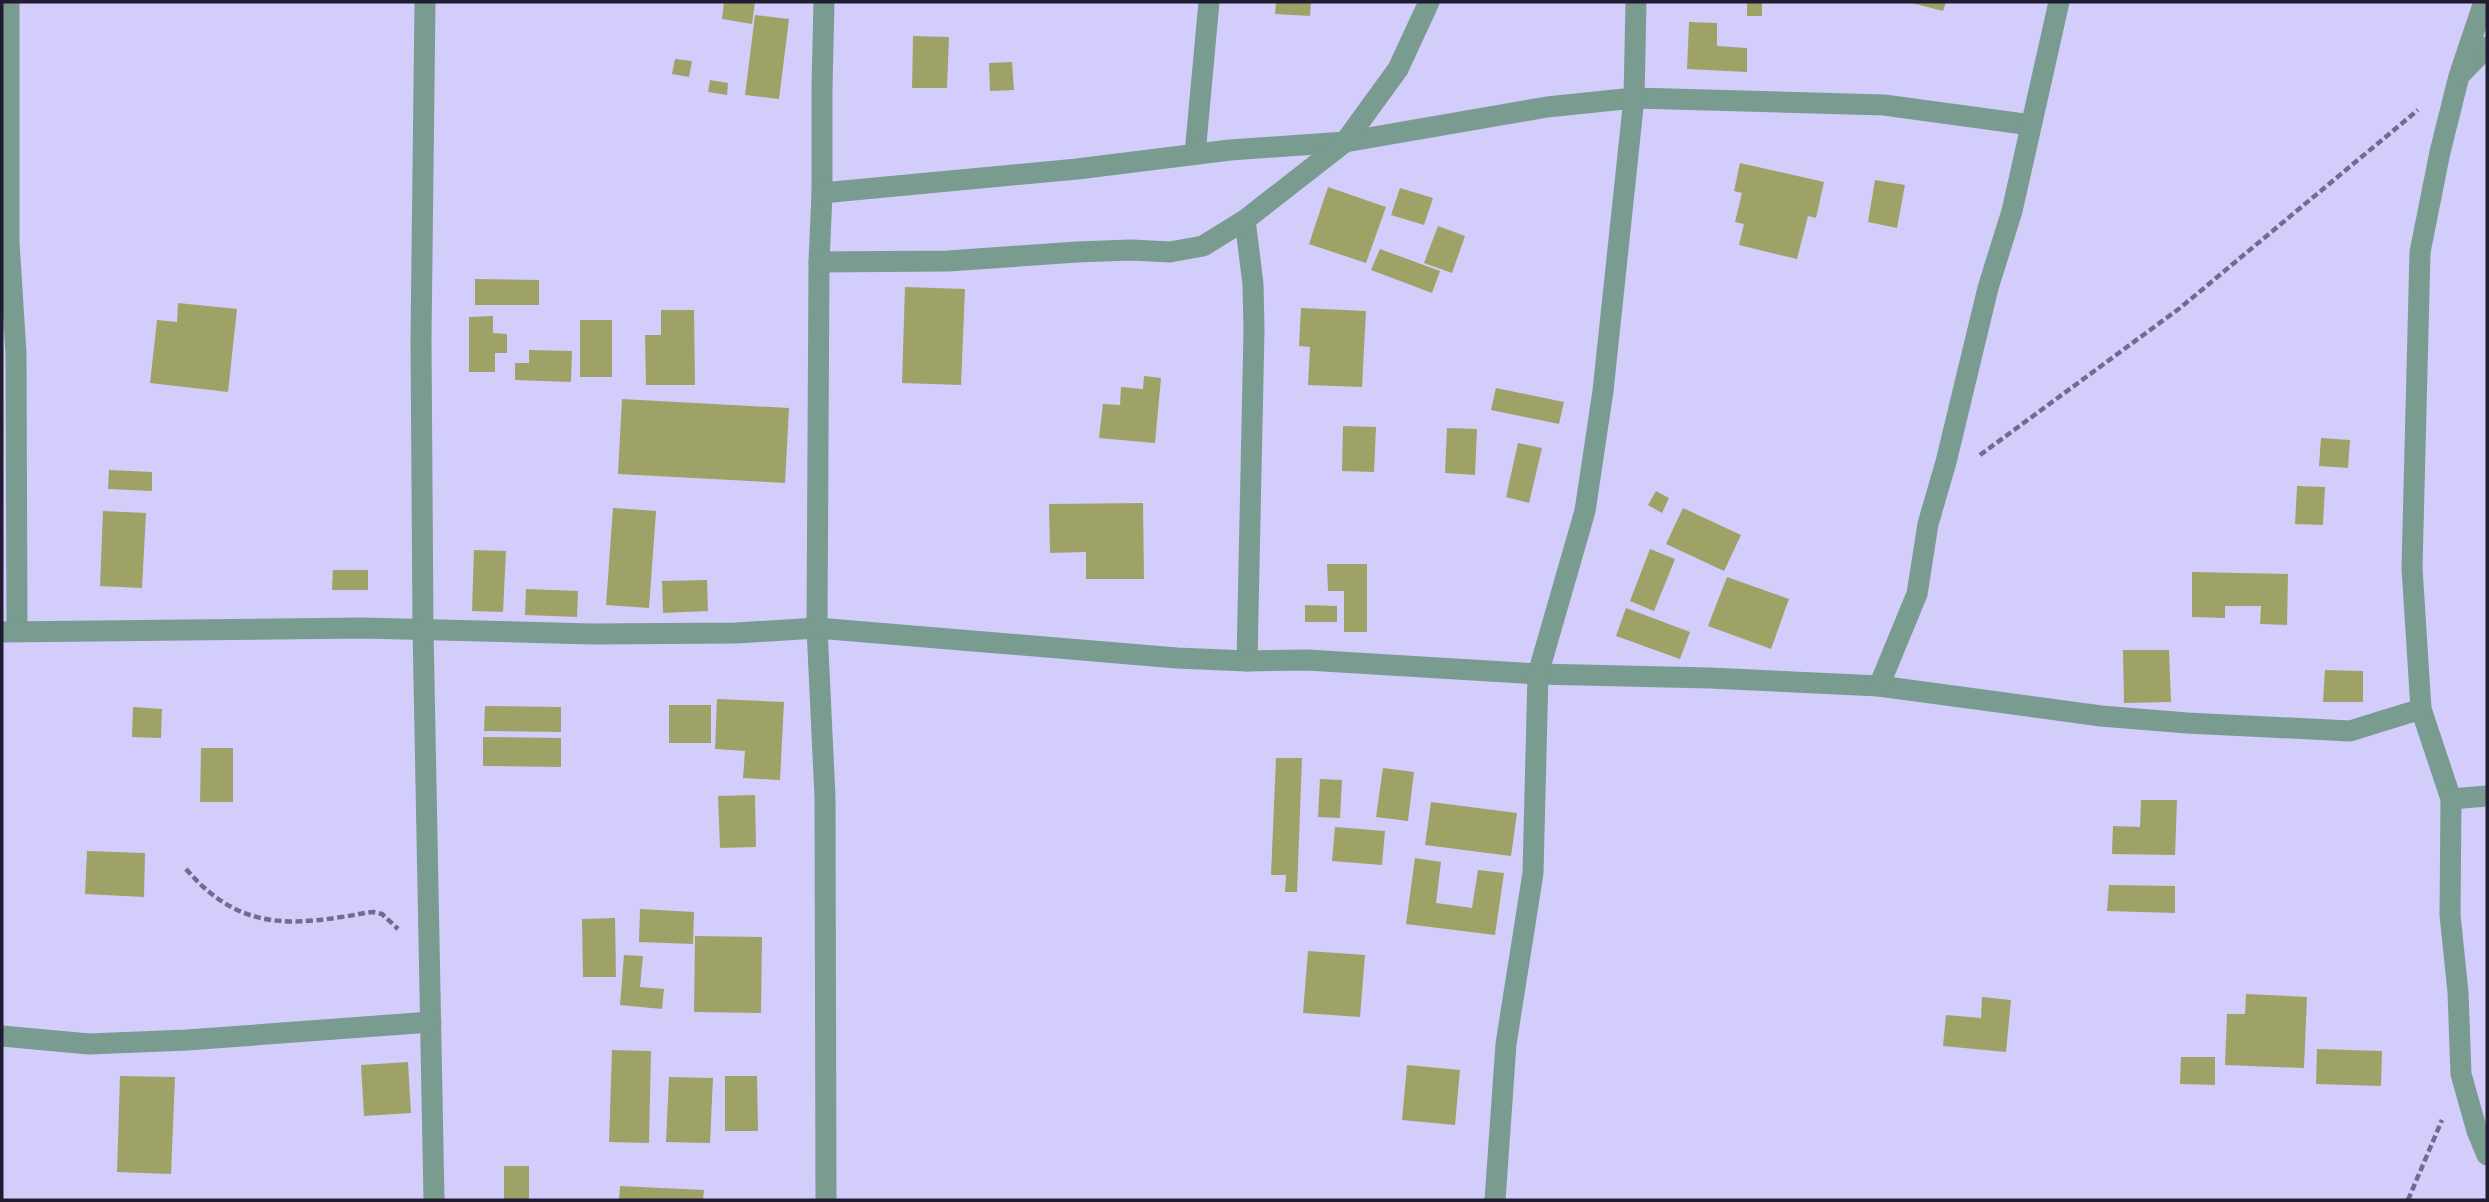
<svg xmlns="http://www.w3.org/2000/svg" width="2489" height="1202" viewBox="0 0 2489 1202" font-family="'Varela Round',sans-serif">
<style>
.building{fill:#9fa267}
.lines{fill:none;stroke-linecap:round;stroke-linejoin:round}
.path{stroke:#716c8e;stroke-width:4.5;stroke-dasharray:7 3.5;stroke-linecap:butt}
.minor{stroke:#7a9b8f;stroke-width:21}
</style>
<rect width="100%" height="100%" fill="#d3cdfc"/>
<!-- building -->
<g class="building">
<polygon points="724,2 755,2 752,24 722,19"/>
<polygon points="1276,2 1311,2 1310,16 1275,14"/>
<rect x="1747" y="2" width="15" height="14"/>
<polygon points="1908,2 1946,2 1943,11"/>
<polygon points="755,15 789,19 779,99 745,95"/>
<polygon points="1689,22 1717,23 1717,46 1747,48 1747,72 1687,69"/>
<polygon points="913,36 949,37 947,88 912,88"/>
<polygon points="675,59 692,61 689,77 672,74"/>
<polygon points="1012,62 1014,90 990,91 989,63"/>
<polygon points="710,80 728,83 727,95 708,92"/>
<polygon points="1740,163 1824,182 1816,218 1808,216 1797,259 1739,245 1744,224 1735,222 1742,193 1734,191"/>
<polygon points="1875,180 1905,185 1897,228 1868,222"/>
<polygon points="1328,187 1386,207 1366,263 1309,244"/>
<polygon points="1400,188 1433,198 1424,225 1391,215"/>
<polygon points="1438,226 1465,236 1452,273 1424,263"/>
<polygon points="1380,249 1440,271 1432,293 1371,270"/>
<polygon points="475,279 539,280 539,305 475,305"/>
<polygon points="905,287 965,289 961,385 902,383"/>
<polygon points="178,303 237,309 228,392 150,383 157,320 177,322"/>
<polygon points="1301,308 1366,311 1362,387 1308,385 1310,347 1299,346"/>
<polygon points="661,310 694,310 695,385 646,385 645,335 661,335"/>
<polygon points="493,316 493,333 507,334 507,353 495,353 495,372 469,372 469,317"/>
<rect x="580" y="320" width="32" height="57"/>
<polygon points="529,350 572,351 571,382 515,380 515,363 529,363"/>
<polygon points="1144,376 1161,378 1155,443 1099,438 1103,404 1120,405 1121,387 1143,389"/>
<polygon points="1496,388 1564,402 1559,424 1491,410"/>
<polygon points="622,399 789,408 785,483 618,474"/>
<polygon points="1343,426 1376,427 1374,472 1342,471"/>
<polygon points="1447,428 1477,429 1475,475 1445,473"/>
<polygon points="2321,438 2350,440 2348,468 2319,466"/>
<polygon points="1518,443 1542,448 1529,503 1506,497"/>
<polygon points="109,470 152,472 152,491 108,489"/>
<polygon points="2297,486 2325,487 2323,525 2295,524"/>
<polygon points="1656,491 1669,498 1662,513 1648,505"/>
<polygon points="1143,503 1144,579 1086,579 1086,552 1050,553 1049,504"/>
<polygon points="613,508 656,511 649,608 606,605"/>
<polygon points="1683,508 1741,535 1724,571 1666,544"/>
<polygon points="103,511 146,513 142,588 100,586"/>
<polygon points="1650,549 1675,559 1654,611 1630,601"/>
<polygon points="474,550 506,551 503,612 472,611"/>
<polygon points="1327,564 1367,564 1367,632 1344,632 1344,591 1328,591"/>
<polygon points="333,570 368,570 368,590 332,590"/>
<polygon points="2192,572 2288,574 2287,625 2260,624 2261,606 2225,606 2225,618 2192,617"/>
<polygon points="1727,577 1789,599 1771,649 1708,626"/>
<polygon points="707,580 708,611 663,613 662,581"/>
<polygon points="526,589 578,591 577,617 525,615"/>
<polygon points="1305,605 1337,606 1337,622 1305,622"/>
<polygon points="1626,608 1690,632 1680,659 1616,636"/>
<polygon points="2123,650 2169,650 2171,702 2124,703"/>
<polygon points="2325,670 2363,671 2363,702 2323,702"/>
<polygon points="717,699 784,702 780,780 743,778 745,751 715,749"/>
<rect x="669" y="705" width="42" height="38"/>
<polygon points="485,706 561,707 561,732 484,731"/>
<polygon points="133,707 162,709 161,738 132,737"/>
<polygon points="483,737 561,738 561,767 483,766"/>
<polygon points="201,748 233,748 233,802 200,802"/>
<polygon points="1276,758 1302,758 1297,892 1285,892 1286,875 1271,875"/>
<polygon points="1383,768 1414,772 1408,821 1376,817"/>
<polygon points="1320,779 1342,780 1340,818 1318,817"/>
<polygon points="755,795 756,847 720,848 718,796"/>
<polygon points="2141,800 2177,800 2175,855 2112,854 2113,826 2140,827"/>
<polygon points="1431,802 1517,813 1511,856 1425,845"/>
<polygon points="1335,827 1385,831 1382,865 1332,861"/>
<polygon points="87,851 145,853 144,897 85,894"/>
<polygon points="1415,858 1441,862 1436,903 1472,908 1478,870 1504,873 1495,935 1406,924"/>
<polygon points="2109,885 2175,886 2175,913 2107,911"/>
<polygon points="640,909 694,912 693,944 639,942"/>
<polygon points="615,918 616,977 583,977 582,919"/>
<polygon points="695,936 762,937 761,1013 694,1012"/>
<polygon points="1308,951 1365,955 1360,1017 1303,1013"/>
<polygon points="624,955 643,956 640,987 664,989 662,1009 620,1005"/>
<polygon points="2246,994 2307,997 2304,1068 2225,1065 2227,1014 2245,1014"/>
<polygon points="1982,997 2011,1000 2006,1052 1943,1046 1946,1015 1981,1018"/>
<polygon points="2317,1049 2382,1051 2381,1086 2316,1084"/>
<polygon points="612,1050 651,1051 649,1143 609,1142"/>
<polygon points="2181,1057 2215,1057 2215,1085 2180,1084"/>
<polygon points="408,1062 411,1113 364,1116 361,1065"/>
<polygon points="1407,1065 1460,1070 1455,1125 1402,1120"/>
<polygon points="120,1076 175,1077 171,1174 117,1172"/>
<polygon points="725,1076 757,1076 758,1131 725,1131"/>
<polygon points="669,1077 713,1078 710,1143 666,1142"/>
<rect x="504" y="1166" width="25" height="34"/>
<polygon points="620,1186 704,1190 703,1200 619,1200"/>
</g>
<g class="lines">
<!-- path -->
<g class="path">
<polyline points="1980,455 2180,308 2418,110"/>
<path d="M186 869C231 921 274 928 341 917 352 916 361 913 373 912L382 914 398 929"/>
<polyline points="2408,1200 2442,1120"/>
</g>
<!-- minor -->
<g class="minor">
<polyline points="9,2 9,242 16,353 17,631"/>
<polyline points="425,2 421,340 423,628 434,1200"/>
<polyline points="824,2 822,87 822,193 819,262 817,628 825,797 826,1200"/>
<polyline points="2487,47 2459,76 2440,152 2420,252 2412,568 2421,709 2451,799 2450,915 2458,992 2461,1074 2477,1131 2487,1155"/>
<polyline points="2461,70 2484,2"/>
<polyline points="1195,154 1209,2"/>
<polyline points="822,193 1077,169 1230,150 1345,142 1547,107 1634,98 1884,105 2031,125"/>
<polyline points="1245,220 1253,284 1254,330 1247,661"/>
<polyline points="819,262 948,261 1077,252 1131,250 1170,252 1203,246 1245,220 1345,142 1398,69 1429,2"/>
<polyline points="2,632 363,628 592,634 736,633 817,628 1177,658 1247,661 1307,660 1538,674 1710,678 1879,686 2101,716 2187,723 2350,731 2421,709"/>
<polyline points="1879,686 1917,594 1928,524 1946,462 1988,288 2012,211 2059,2"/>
<polyline points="2451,799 2487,796"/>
<polyline points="2,1036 89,1044 187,1040 431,1022"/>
<polyline points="1495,1200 1506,1044 1533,873 1538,674 1585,511 1603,391 1634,98 1636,2"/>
</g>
</g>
<!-- border -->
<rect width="2489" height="1202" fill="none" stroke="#201c32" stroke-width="7"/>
</svg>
